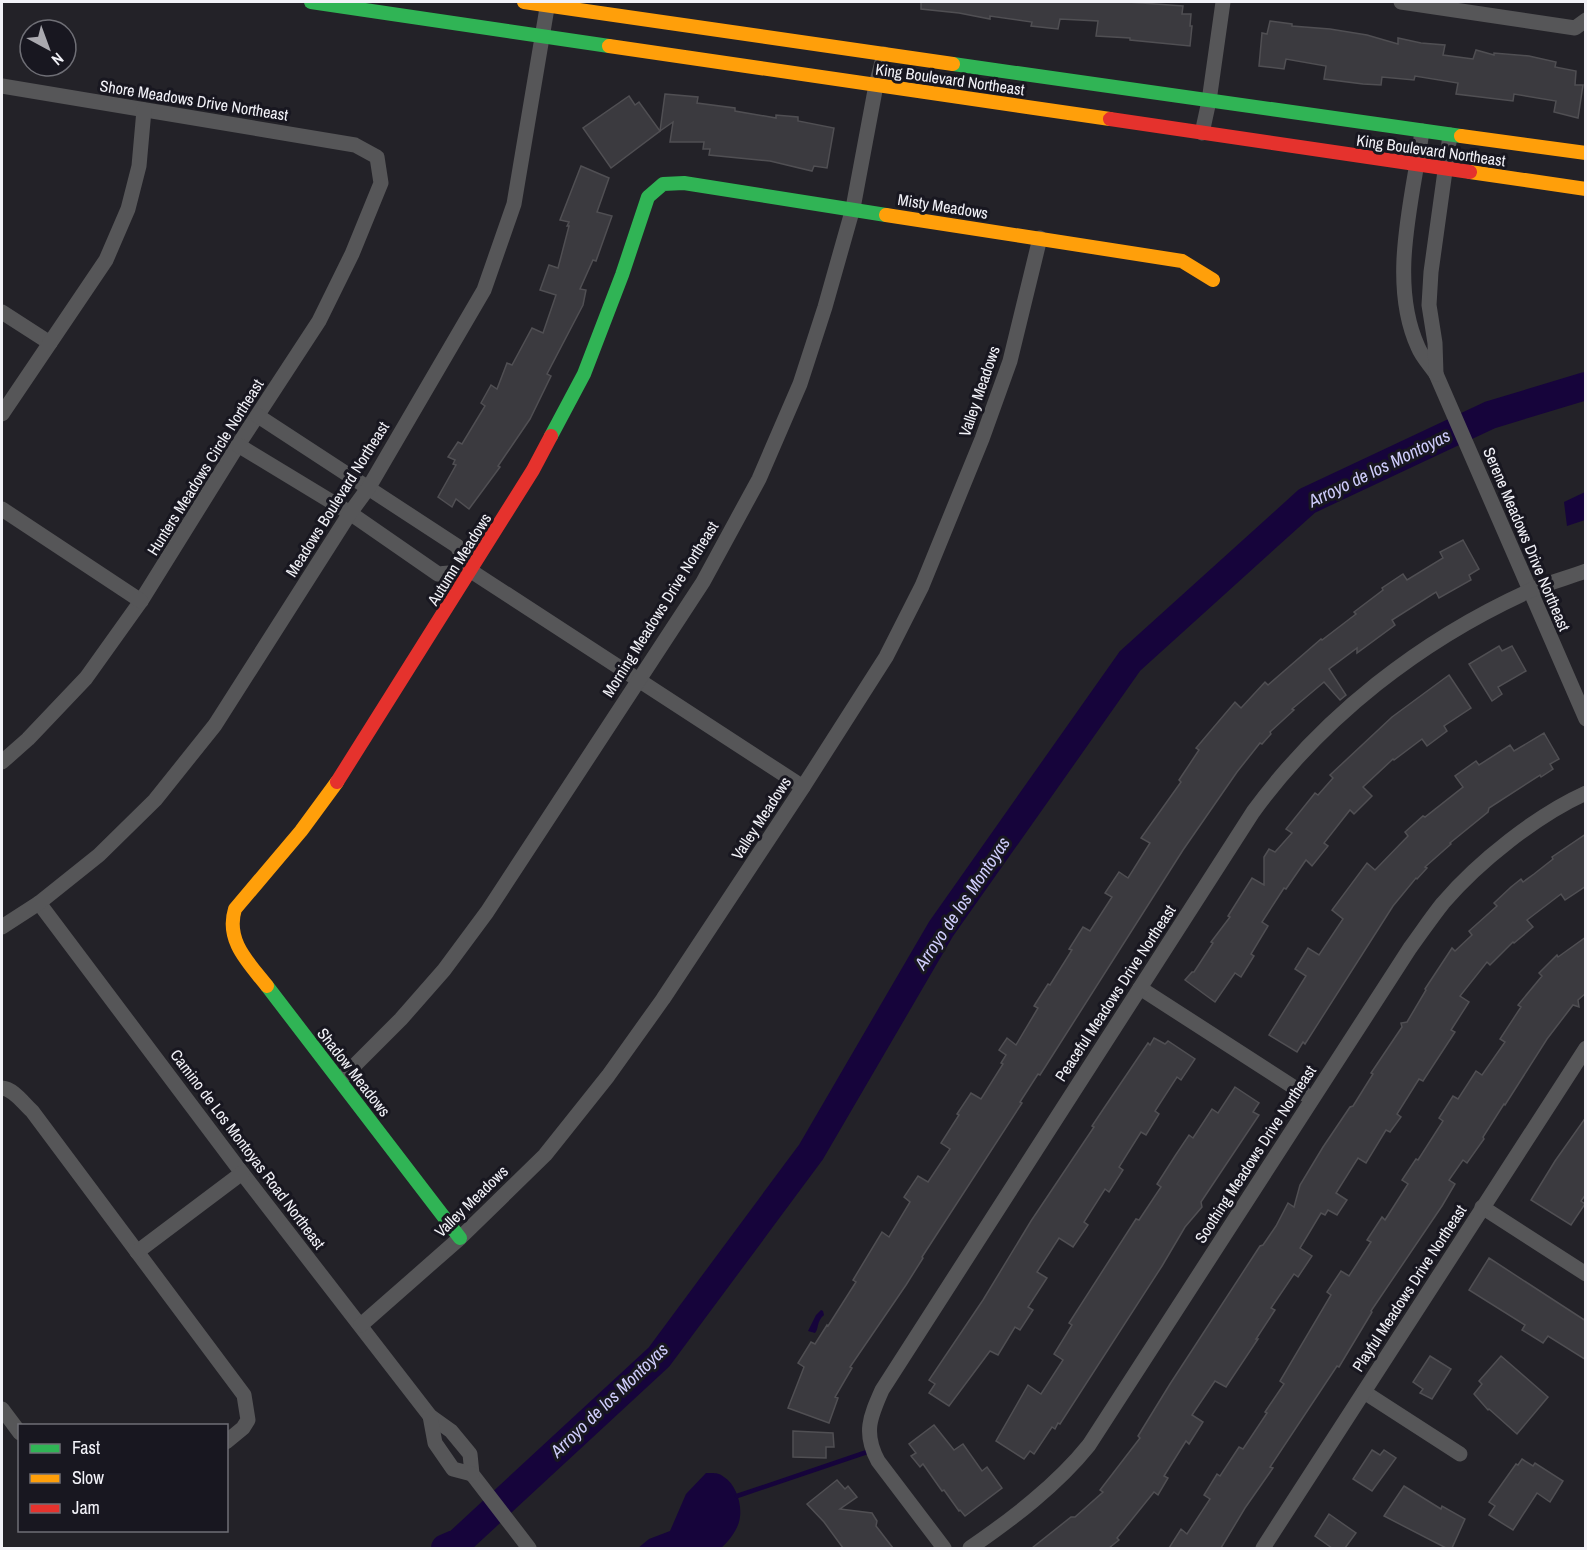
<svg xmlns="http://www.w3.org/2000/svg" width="1587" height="1550" viewBox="0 0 1587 1550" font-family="'Archivo Narrow',sans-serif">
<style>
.water{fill:#16043b}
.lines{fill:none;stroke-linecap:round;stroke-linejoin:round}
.stream{stroke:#16043b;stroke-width:4.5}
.river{stroke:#16043b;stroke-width:28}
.building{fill:#3b3a3f;stroke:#504f53;stroke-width:1.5}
.street{stroke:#565658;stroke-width:15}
.fast{stroke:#30b455;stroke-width:14}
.slow{stroke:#ff9f0a;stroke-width:14}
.jam{stroke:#e5322d;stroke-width:14}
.labels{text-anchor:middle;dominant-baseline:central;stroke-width:6;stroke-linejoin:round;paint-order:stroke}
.street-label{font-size:16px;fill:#f2f2f8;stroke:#181720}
.water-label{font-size:18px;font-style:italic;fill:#cfcdfb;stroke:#181720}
</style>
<rect width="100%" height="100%" fill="#232228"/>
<!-- water -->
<g class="water">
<polygon points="1585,492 1585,520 1567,526 1564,502"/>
<path d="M821 1310 823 1311 824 1315C816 1322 819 1329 815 1333L808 1331 816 1315Z"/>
<path d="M706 1473C712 1473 719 1472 724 1477 738 1486 744 1510 738 1525 735 1533 727 1543 721 1548H638L649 1539 670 1531 686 1494Z"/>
</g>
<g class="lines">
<!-- stream -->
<polyline class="stream" points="737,1496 870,1451"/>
<!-- river -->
<polyline class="river" points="445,1548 459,1542 659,1357 811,1152 941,929 1130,661 1307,501 1490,415 1586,386"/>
</g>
<!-- building -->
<g class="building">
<polygon points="921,2 1128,2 1183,6 1182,14 1191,14 1190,26 1192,26 1190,46 1130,40 1130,38 1096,36 1098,21 1060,19 1058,29 1031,26 1032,22 990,16 990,19 959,13 921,9"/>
<polygon points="1270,21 1292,24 1292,26 1330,29 1367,35 1398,44 1398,38 1421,43 1445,45 1443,55 1473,59 1476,50 1494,55 1494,53 1529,56 1556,62 1555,67 1576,71 1575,85 1583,85 1578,118 1554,112 1556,101 1514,94 1513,101 1456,94 1458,83 1415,76 1414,80 1382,77 1381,85 1363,84 1324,79 1326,66 1286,59 1284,69 1259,66 1262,33 1267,34"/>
<polygon points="665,94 698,97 697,103 735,108 735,111 776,118 776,115 798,117 798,121 834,128 827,168 814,166 812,171 770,161 709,155 710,149 703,149 704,142 670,142 673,122 660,131"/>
<polygon points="629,96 635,105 639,102 660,131 611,168 583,128"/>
<polygon points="581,166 609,178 597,212 612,216 596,261 593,260 580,289 586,290 583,305 547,374 551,376 530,419 498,466 500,467 469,509 456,499 452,507 438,497 456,465 453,464 455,460 448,457 458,442 462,444 485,406 481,403 491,385 497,389 507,363 512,365 532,328 543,333 556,295 540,290 549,265 558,268 569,226 567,226 569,222 560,220"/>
<polygon points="1463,540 1479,569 1469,575 1471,580 1439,598 1436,592 1392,620 1395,625 1357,653 1357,648 1329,669 1346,695 1340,700 1324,682 1292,709 1294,710 1270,732 1271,734 1262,744 1260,743 1237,772 1183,850 1047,1064 1040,1075 1038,1074 1020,1102 1022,1103 922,1257 923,1258 906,1285 850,1367 852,1368 835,1397 838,1398 829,1423 788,1408 804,1367 798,1363 811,1342 815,1344 827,1325 828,1326 856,1282 853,1280 882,1232 889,1237 910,1202 904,1197 918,1176 928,1182 950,1149 941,1143 959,1115 957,1114 971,1093 981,1099 1003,1064 1001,1063 1006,1055 999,1050 1007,1038 1016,1045 1038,1008 1034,1006 1048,984 1050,985 1072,950 1069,949 1083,927 1090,931 1112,897 1105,893 1119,872 1128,878 1150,843 1141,838 1181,782 1179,780 1199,750 1196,748 1235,702 1241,708 1265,682 1268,685 1321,639 1322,640 1356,614 1354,612 1383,590 1382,588 1403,574 1407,580 1443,558 1440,552"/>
<polygon points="1499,646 1502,651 1512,646 1526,671 1498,687 1502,694 1492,701 1469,664"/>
<polygon points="1449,675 1471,708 1444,726 1447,731 1427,746 1422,739 1394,760 1393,759 1363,787 1372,796 1354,814 1350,810 1324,843 1328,846 1312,866 1306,860 1286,889 1284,888 1262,922 1268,926 1251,954 1254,956 1241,977 1235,973 1215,1002 1185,980 1192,972 1194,972 1213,943 1211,942 1230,917 1228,916 1252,878 1264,885 1264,857 1269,849 1275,852 1292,833 1286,829 1315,793 1318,795 1333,778 1330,775 1392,717"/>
<polygon points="1544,733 1559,759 1550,764 1553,769 1541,777 1540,775 1489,808 1488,812 1450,843 1451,844 1425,867 1427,868 1417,879 1416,878 1393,906 1305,1044 1303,1042 1297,1052 1269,1035 1306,976 1295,969 1308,948 1319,955 1343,919 1332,910 1367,863 1375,870 1408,836 1405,832 1423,816 1425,817 1463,787 1455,776 1476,761 1479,765 1510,745 1514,751"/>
<polygon points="1586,834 1586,886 1565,900 1561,894 1527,920 1533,927 1514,943 1513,942 1490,965 1487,962 1460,996 1469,1002 1451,1030 1455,1032 1423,1081 1419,1079 1397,1114 1401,1117 1390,1132 1386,1130 1366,1163 1358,1158 1336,1193 1347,1200 1337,1215 1328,1210 1325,1215 1321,1213 1300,1248 1312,1256 1298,1277 1294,1274 1271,1308 1275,1310 1256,1339 1258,1339 1226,1387 1215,1381 1192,1415 1203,1422 1189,1444 1186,1441 1164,1476 1168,1478 1158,1495 1154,1492 1117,1538 1119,1540 1109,1548 1032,1548 1071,1517 1075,1517 1103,1492 1100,1490 1140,1438 1138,1436 1170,1384 1260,1246 1263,1245 1276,1226 1288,1203 1294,1207 1300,1185 1323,1147 1350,1107 1353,1106 1373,1074 1371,1073 1402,1027 1401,1023 1407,1022 1426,990 1425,989 1452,948 1455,951 1472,935 1469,931 1497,906 1494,903 1511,887 1521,879 1523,882 1534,874 1553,859 1552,857"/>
<polygon points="1586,937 1586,993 1578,1000 1579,1007 1573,1005 1547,1039 1505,1105 1504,1104 1483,1137 1484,1139 1467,1163 1463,1160 1449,1180 1455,1184 1442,1206 1371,1311 1372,1312 1339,1367 1337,1366 1270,1467 1273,1468 1245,1508 1221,1548 1169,1548 1181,1529 1187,1534 1210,1499 1204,1495 1217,1474 1220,1476 1239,1447 1243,1449 1267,1413 1265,1412 1284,1384 1280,1381 1331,1295 1327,1292 1341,1271 1349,1276 1371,1242 1367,1240 1382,1217 1385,1220 1408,1184 1402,1180 1416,1159 1418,1160 1443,1121 1439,1118 1453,1096 1458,1099 1476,1071 1482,1075 1505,1042 1500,1039 1521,1007 1518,1005 1542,976 1539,973 1557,955 1558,957"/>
<polygon points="1154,1038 1165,1044 1168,1041 1195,1059 1181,1080 1177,1077 1155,1111 1159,1114 1146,1135 1141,1132 1119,1167 1123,1170 1109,1192 1105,1189 1084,1222 1088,1225 1073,1247 1059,1238 1037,1272 1047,1278 1028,1307 1033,1310 1020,1330 1015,1327 998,1355 990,1351 949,1406 929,1393 935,1384 929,1380 983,1300 1031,1221 1094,1127 1092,1126 1104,1108 1148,1043 1150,1045"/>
<polygon points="1235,1087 1259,1103 1253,1112 1259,1115 1201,1202 1202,1207 1185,1227 1162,1266 1060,1424 1058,1423 1055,1429 1052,1427 1034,1454 1030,1451 1024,1459 996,1441 1028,1385 1041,1394 1063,1360 1054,1354 1072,1325 1069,1323 1136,1219 1139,1220 1161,1187 1157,1184 1175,1156 1189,1135 1193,1138 1212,1109 1218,1113"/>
<polygon points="1586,1117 1586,1194 1581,1201 1585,1204 1571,1225 1531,1200 1555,1161"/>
<polygon points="1489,1258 1586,1321 1586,1360 1548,1336 1543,1343 1522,1330 1525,1325 1469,1290"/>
<polygon points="1430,1356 1451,1369 1432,1399 1420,1393 1423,1389 1413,1382"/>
<polygon points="1501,1356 1548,1397 1517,1434 1489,1409 1488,1410 1474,1394 1482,1384 1479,1381"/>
<polygon points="934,1425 954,1450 963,1444 982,1471 987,1467 1002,1488 965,1516 960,1510 959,1511 944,1490 942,1491 923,1464 920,1467 911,1456 916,1453 909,1444"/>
<polygon points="793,1431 833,1433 834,1447 826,1447 826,1458 793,1457"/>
<polygon points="1372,1450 1380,1455 1384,1450 1396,1458 1372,1491 1353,1479"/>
<polygon points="1522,1459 1533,1466 1535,1463 1563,1481 1550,1502 1537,1493 1513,1530 1489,1515 1495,1506 1489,1502 1516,1464 1518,1465"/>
<polygon points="837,1480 845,1489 848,1486 857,1497 840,1509 872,1513 877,1521 876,1526 893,1548 843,1548 824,1522 807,1504"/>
<polygon points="1404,1486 1441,1509 1442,1506 1465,1519 1452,1548 1446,1548 1384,1516"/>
<polygon points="1329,1514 1356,1533 1345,1548 1332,1548 1315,1536"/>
</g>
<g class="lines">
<!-- street -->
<g class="street">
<polyline points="1401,2 1575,28 1586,20"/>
<polyline points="2,86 355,145 377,157 381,183 352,254 319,321 238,445 141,601 86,678 28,739 2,762"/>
<path d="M1422 131C1413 199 1388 281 1418 347 1422 357 1430 365 1436 374L1586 719"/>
<polyline points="1202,133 1209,101 1223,2"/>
<polyline points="2,312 50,343"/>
<polyline points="1436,374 1435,343 1429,305 1431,272 1450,135"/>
<polyline points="2,414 106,260 128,209 139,166 144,110"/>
<polyline points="258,416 457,546 471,571 803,787"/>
<polyline points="238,445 350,513 438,574 471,571"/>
<polyline points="2,509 141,601"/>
<polyline points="39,903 242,1173 430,1416 451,1431 470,1454 472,1474 529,1548"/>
<polyline points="2,927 39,903 99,855 155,800 215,725 350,513 369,487 484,290 514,204 548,2"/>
<polyline points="1140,988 1312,1099"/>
<polyline points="340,1080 401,1019 444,970 487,912 703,582 759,479 800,384 825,307 853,208 876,85 884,54"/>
<path d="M2 1088C14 1089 23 1103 32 1111L244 1395 248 1420 243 1428 226 1442"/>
<polyline points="1482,1207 1586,1274"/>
<polyline points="137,1252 242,1173"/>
<polyline points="361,1325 460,1238 545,1155 608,1076 663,999 803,787 886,657 922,586 982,439 1010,361 1040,238"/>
<polyline points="1364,1392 1460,1454"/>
<polyline points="2,1409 20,1433"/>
<polyline points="430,1416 435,1443 453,1469 472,1474"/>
<path d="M944 1548 878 1461C863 1433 870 1417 882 1390L1253 812C1323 716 1421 640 1529 591 1547 583 1567 578 1586 571"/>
<path d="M970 1548C1012 1519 1057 1485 1089 1445L1410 948C1421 933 1431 918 1443 903 1478 862 1537 815 1586 793"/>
<polyline points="1263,1548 1586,1048"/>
</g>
<!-- fast -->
<g class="fast">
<polyline points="311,2 609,46"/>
<polyline points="953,64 1461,136"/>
<polyline points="551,436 584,374 622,275 648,197 663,184 684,183 886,215"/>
<polyline points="267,986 460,1238"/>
</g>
<!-- slow -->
<g class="slow">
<polyline points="524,2 953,64"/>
<polyline points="609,46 1110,119"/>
<polyline points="1461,136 1586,153"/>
<polyline points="1470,172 1586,189"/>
<polyline points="886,215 1182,261 1213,280"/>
<path d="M267 986C249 963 225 941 235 909L301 831 337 782"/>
</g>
<!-- jam -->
<g class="jam">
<polyline points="1110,119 1470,172"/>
<polyline points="337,782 533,470 551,436"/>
</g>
</g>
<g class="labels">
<!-- street labels -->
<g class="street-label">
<text transform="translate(950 79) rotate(8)">King Boulevard Northeast</text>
<text transform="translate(194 100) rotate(9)">Shore Meadows Drive Northeast</text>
<text transform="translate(1431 150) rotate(8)">King Boulevard Northeast</text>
<text transform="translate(943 206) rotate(9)">Misty Meadows</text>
<text transform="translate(979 391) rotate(-71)">Valley Meadows</text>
<text transform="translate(205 467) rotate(-58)">Hunters Meadows Circle Northeast</text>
<text transform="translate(337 499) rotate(-58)">Meadows Boulevard Northeast</text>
<text transform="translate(1527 539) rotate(67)">Serene Meadows Drive Northeast</text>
<text transform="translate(459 559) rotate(-58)">Autumn Meadows</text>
<text transform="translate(660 609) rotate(-58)">Morning Meadows Drive Northeast</text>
<text transform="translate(761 818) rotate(-57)">Valley Meadows</text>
<text transform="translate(1115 993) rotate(-57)">Peaceful Meadows Drive Northeast</text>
<text transform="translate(354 1072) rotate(52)">Shadow Meadows</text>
<text transform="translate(248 1149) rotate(53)">Camino de Los Montoyas Road Northeast</text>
<text transform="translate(1255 1154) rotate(-57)">Soothing Meadows Drive Northeast</text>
<text transform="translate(471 1201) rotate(-44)">Valley Meadows</text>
<text transform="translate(1409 1288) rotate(-57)">Playful Meadows Drive Northeast</text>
</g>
<!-- water labels -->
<g class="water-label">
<text transform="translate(1379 468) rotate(-26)">Arroyo de los Montoyas</text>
<text transform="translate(962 903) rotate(-56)">Arroyo de los Montoyas</text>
<text transform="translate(609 1400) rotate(-44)">Arroyo de los Montoyas</text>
</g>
</g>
<!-- border -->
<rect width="1587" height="1550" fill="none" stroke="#f2f2f8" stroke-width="6"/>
<!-- legend -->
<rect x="18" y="1424" width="210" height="108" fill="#181720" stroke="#6f6f76" stroke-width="1.5"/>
<rect x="30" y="1444" width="30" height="9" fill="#30b455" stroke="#6f6f76" stroke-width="1.5"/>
<text x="72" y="1454" font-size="18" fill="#f2f2f8">Fast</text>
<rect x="30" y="1474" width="30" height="9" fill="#ff9f0a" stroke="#6f6f76" stroke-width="1.5"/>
<text x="72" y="1484" font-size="18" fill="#f2f2f8">Slow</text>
<rect x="30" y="1504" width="30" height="9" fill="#e5322d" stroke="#6f6f76" stroke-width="1.5"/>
<text x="72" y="1514" font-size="18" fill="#f2f2f8">Jam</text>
<!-- north arrow -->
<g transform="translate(48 48) rotate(139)"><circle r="28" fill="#181720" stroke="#6f6f76" stroke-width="1.5"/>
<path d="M0-4.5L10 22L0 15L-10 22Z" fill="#aaa9af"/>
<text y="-9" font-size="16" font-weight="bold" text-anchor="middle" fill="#f2f2f8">N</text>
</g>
</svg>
